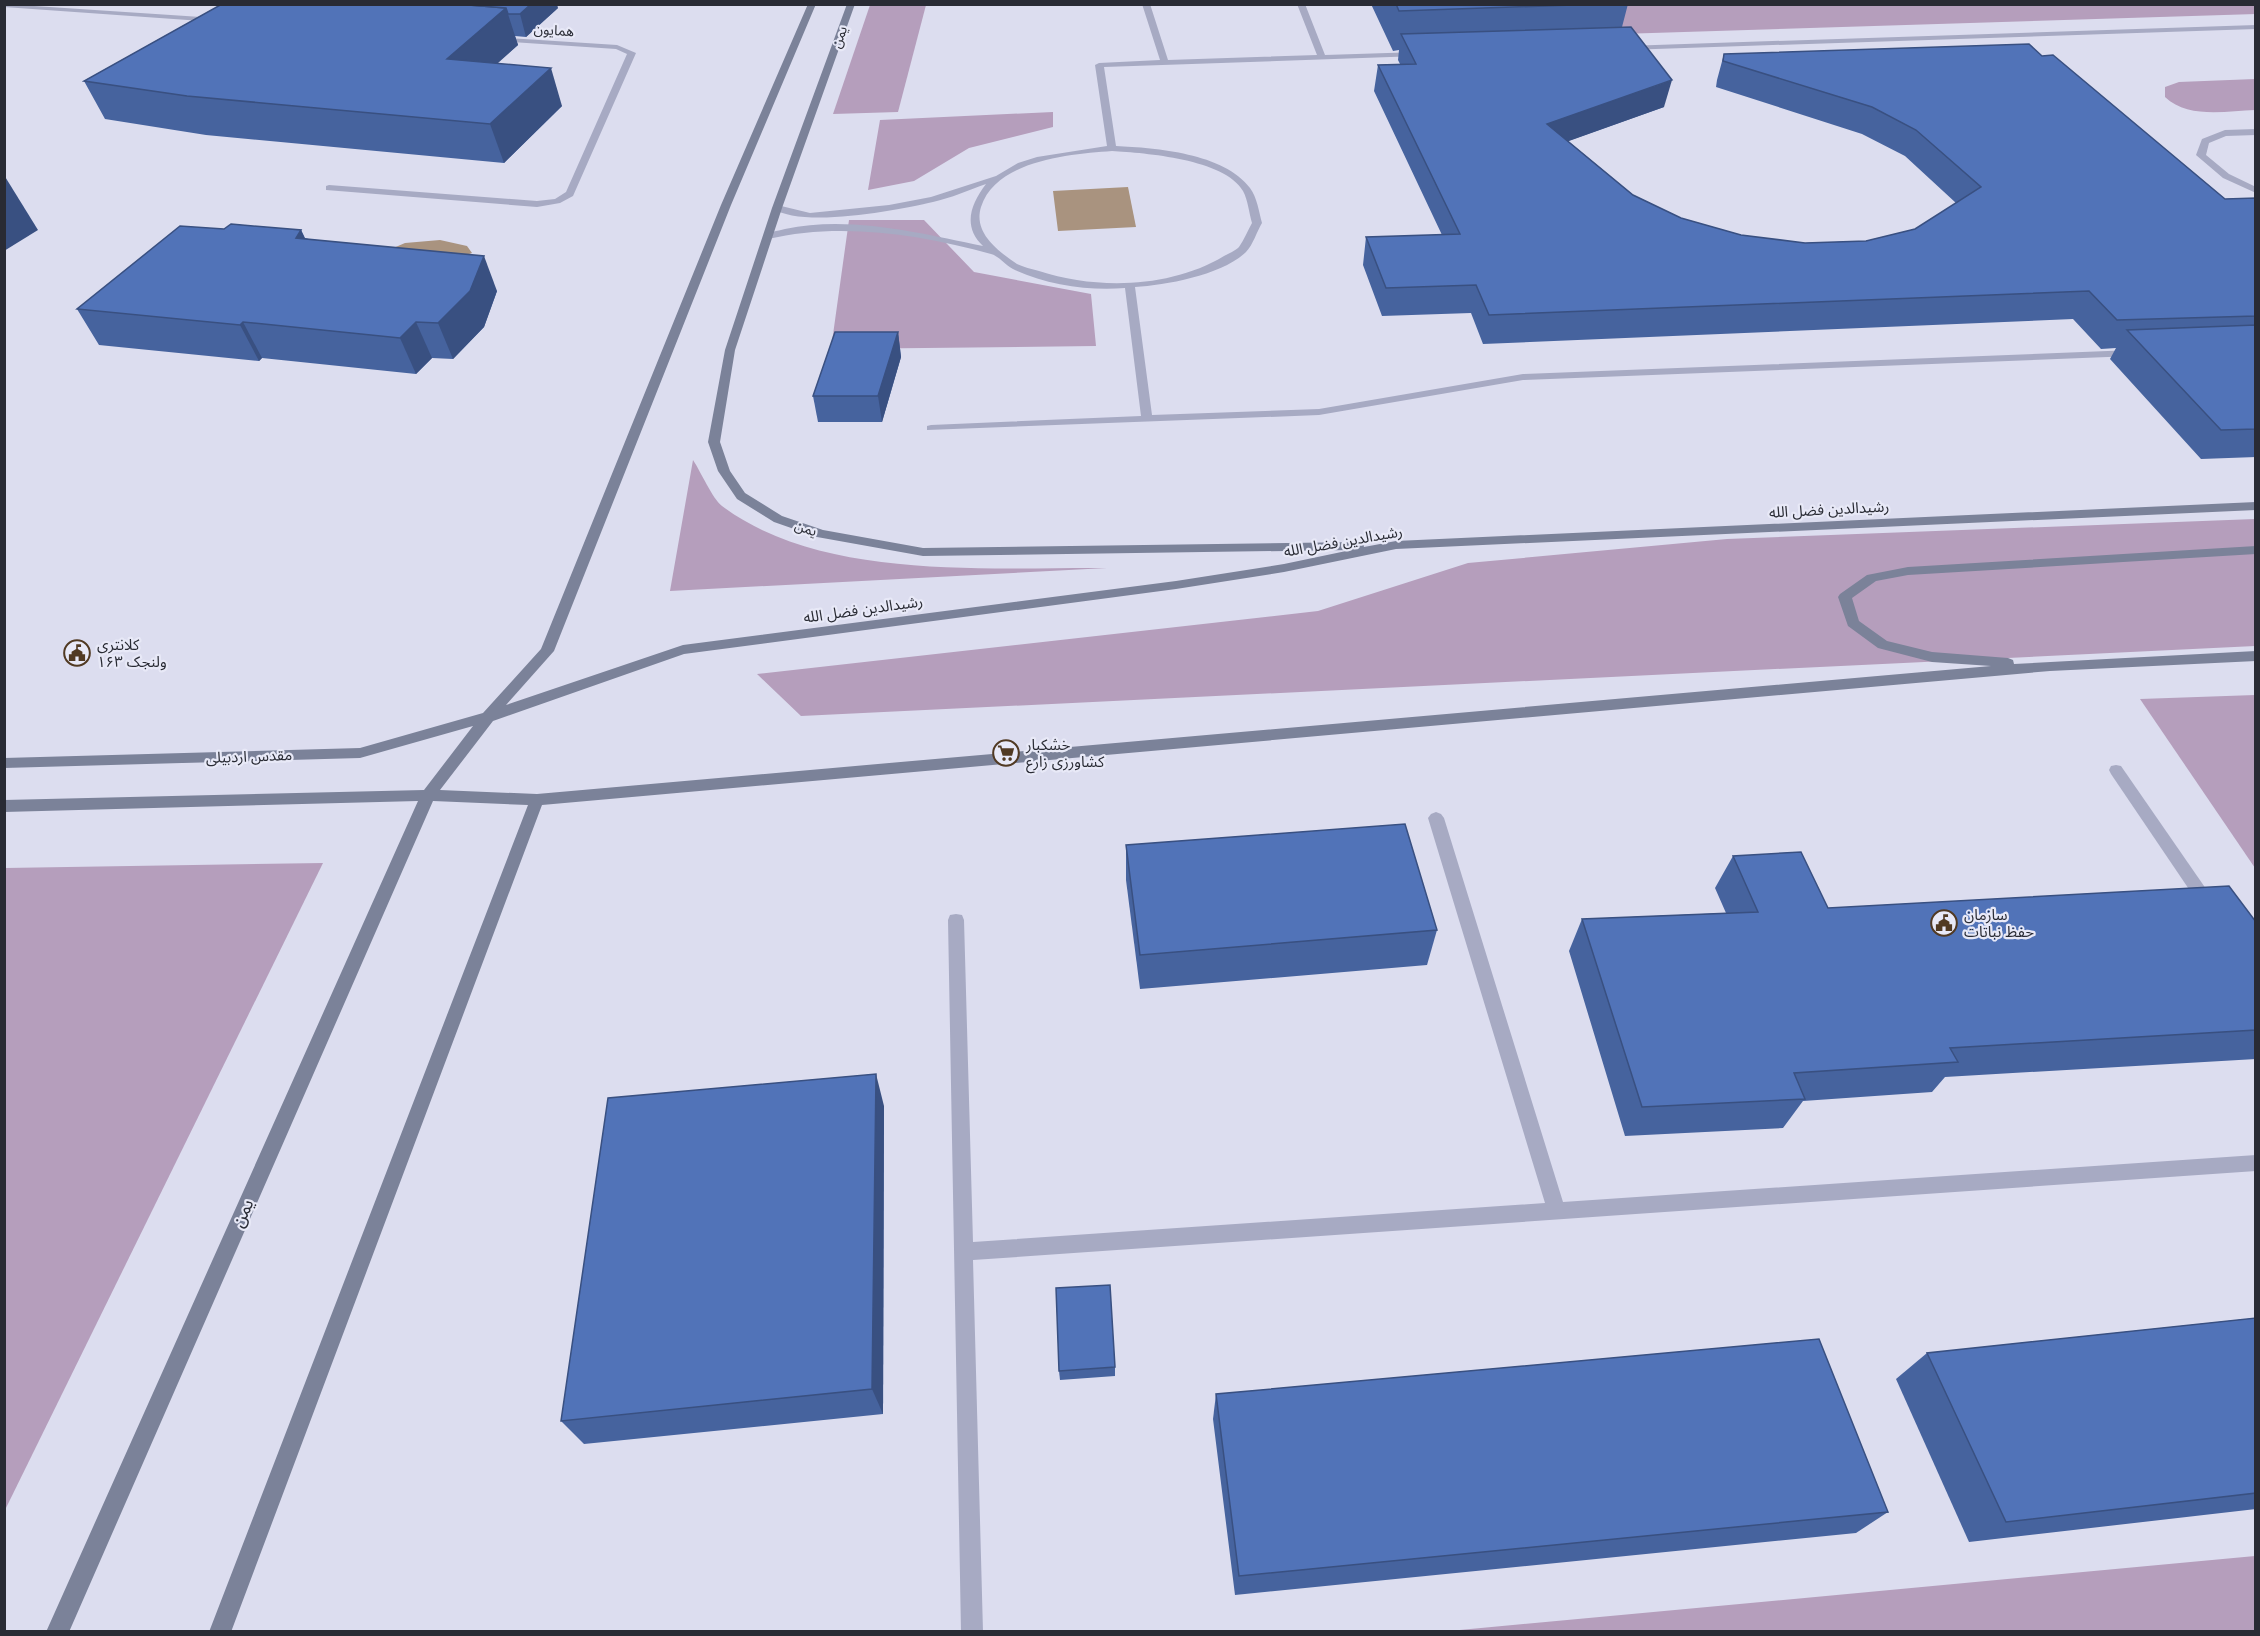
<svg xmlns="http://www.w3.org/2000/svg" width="2260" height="1636" viewBox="0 0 2260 1636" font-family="'PT Sans','Noto Sans Arabic',sans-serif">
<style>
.green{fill:#b59ebc}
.water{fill:#a9937f}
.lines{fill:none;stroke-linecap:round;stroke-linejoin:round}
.service{fill:#a7aac3;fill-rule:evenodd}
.minor{fill:#a7aac3;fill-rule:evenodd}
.secondary{fill:#7b8299;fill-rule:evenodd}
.wall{fill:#46639e}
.shaded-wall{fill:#395081}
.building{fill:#5173b8;stroke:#395081;stroke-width:1.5}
.labels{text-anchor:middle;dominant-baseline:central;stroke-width:4.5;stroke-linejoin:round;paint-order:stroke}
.far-street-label{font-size:14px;fill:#292b34;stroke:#e8e9f7}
.street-label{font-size:15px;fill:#292b34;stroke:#e8e9f7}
.poi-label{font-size:15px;fill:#292b34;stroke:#e8e9f7;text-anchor:start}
.near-street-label{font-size:18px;fill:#292b34;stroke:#e8e9f7}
</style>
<rect width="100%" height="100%" fill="#dcddef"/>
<!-- green -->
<g class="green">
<polygon points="2255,4 2256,14 1620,34 1598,5"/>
<polygon points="870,5 926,5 898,112 833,114"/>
<path d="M2255 79V110C2226 111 2188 119 2165 97V87L2179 82Z"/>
<polygon points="1053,112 1053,127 969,148 914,181 868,190 880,120"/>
<polygon points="849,220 924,220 974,272 1091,294 1096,346 831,349"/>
<path d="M693 460C701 472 712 498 722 506 822 581 988 567 1107 568L670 591Z"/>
<polygon points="2255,519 2255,646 801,716 757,674 1318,611 1468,563 1727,539"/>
<polygon points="2255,695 2256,695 2255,868 2140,699"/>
<polygon points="323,863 5,1510 5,868"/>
<polygon points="2255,1556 2255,1631 1449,1631"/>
</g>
<!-- water -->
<g class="water">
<polygon points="1128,187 1136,227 1058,231 1053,191"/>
<polygon points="440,240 467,246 472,253 455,259 391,249 405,243"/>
</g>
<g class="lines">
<!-- service -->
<g class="service">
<path d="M1142 4H1150L1168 60 1317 55 1297 4H1305L1325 55 1419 52 1423 54 1419 56 1104 67 1116 146C1156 148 1224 153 1250 188 1257 197 1259 212 1262 223 1257 231 1253 245 1246 252 1222 275 1167 285 1135 287L1152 415 1319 409 1523 374 2133 350 2138 353 2133 356 1523 380 1319 415 927 430V426L931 425 1141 416 1125 288C1089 291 1046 285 1013 269 1005 265 999 256 991 254 921 234 838 222 768 239L763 236C769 232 777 231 785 229 849 215 920 233 983 246 962 226 971 204 986 184 969 190 951 198 933 202 898 210 802 229 772 208L777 205 810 213 889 205 931 197 996 176 1018 163 1037 157 1107 146 1095 65 1099 63 1160 60ZM1112 151C1145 153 1225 159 1243 191 1248 200 1249 213 1252 223 1248 230 1244 240 1239 247 1235 251 1228 254 1224 256 1171 288 1097 290 1039 271 1032 269 1023 267 1017 264 998 251 973 233 981 207 996 160 1071 154 1112 151Z"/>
<polygon points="2256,25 2256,29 1626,50 1622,48 1626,46"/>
<polygon points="2256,129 2256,135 2226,136 2209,143 2206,155 2229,174 2256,187 2256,193 2223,178 2196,155 2202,139 2225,130"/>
<polygon points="2116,765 2121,766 2213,899 2215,903 2213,907 2207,909 2201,907 2111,774 2109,770 2111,766"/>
<polygon points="1436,812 1441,814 1444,818 1563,1202 2256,1155 2256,1171 973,1260 983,1632 961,1632 948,920 950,915 956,914 962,915 964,920 973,1242 1545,1203 1428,818 1431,814"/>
</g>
<!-- minor -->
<g class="minor">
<polygon points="4,4 216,18 220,20 216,22 4,7"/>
<polygon points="494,37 617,45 636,53 573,196 560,203 537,207 326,190 326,186 329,185 537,201 555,199 566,192 627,54 616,49 497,41 494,41"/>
</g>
<!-- secondary -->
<polygon class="secondary" points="808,4 816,4 731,205 554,651 506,705 683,645 1176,581 1284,564 1351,550 923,556 817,537 774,522 737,499 718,471 708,442 725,350 772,208 847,4 855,4 782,208 735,350 720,442 730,471 745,493 782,516 823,530 923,548 1359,542 1363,543 1364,547 1396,541 2256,502 2256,510 1396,549 1284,572 1176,589 684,654 493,721 440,790 537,794 1991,666 1932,662 1878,648 1848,626 1838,597 1840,594 1867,575 1908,567 2256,546 2256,554 1908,575 1876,581 1852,598 1859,621 1887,641 1932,652 2008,658 2013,660 2014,664 2256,651 2256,661 2050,671 542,805 231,1632 209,1632 528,805 433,801 69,1632 46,1632 418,801 4,812 4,800 424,790 473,726 360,758 4,768 4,758 360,748 483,713 541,649 721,205"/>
</g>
<!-- wall -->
<g class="wall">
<polygon points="222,4 558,8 526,37 515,36 518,45 497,63 562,106 504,163 206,135 105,119 84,81"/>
<polygon points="1371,4 1628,4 1622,27 1664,107 1568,141 1633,195 1681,218 1741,235 1805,243 1866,241 1915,229 1956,203 1905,156 1862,134 1716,87 1717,80 1724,54 2042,56 2225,199 2256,198 2256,457 2201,459 2110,359 2116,348 2101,349 2073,319 1483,344 1471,313 1382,316 1363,265 1366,237 1442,235 1374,91 1378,65 1400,64 1398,60 1399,50 1393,51"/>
<polygon points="224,229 301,230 305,238 497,291 484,327 453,359 432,358 416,374 262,358 259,361 99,345 77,309"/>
<polygon points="898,332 901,357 882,422 818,422 813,396"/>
<polygon points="1126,845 1437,930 1427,965 1140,989 1126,880"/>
<polygon points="1733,856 1828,908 2256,922 2256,1059 1945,1077 1932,1092 1803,1101 1783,1128 1625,1136 1569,951 1582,919 1726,913 1715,888"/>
<polygon points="884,1106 883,1414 584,1444 561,1421"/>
<polygon points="2256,1318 2256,1509 1969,1542 1896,1379 1927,1353"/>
<polygon points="1115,1367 1115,1376 1060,1380 1059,1371"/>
<polygon points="1216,1394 1888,1512 1856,1533 1235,1595 1213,1419"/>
</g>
<!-- shaded-wall -->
<g class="shaded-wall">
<polygon points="531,4 557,4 558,8 526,37 520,14"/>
<polygon points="506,8 518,45 460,97 447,59"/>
<polygon points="551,68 562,106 504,163 490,124"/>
<polygon points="1672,80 1664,107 1541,151 1547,124"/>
<polygon points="4,175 38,230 4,251"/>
<polygon points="301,230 317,265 296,238"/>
<polygon points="484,256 497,291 484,327 453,359 438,323"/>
<polygon points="243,322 262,358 259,361 240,325"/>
<polygon points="416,322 432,358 416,374 400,338"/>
<polygon points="898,332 901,357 882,422 878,396"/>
<polygon points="876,1074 884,1106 883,1414 872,1389"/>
</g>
<!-- building -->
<g class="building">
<polygon points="222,4 456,4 506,8 447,59 551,68 490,124 187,96 84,81"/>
<polygon points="456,4 531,4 520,14 508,14 506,8"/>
<polygon points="1396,4 1601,4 1399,11"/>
<polygon points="1631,27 1672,80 1547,124 1633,195 1681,218 1741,235 1805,243 1866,241 1915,229 1981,187 1916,130 1872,107 1723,61 1724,54 2029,44 2042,56 2053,55 2225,199 2256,198 2256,316 2117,320 2089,291 1489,315 1476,285 1386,288 1366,237 1460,234 1378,65 1416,64 1401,34"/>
<polygon points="231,224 301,230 296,238 484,256 470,291 438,323 416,322 400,338 243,322 240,325 77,309 180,226 224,229"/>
<polygon points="2256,325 2256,429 2221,430 2127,330"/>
<polygon points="835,332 898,332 878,396 813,396"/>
<polygon points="1405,824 1437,930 1140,955 1126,845"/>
<polygon points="1801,852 1828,908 2229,886 2256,922 2256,1030 1950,1048 1958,1062 1794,1073 1805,1099 1642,1107 1582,919 1758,912 1733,856"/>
<polygon points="876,1074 872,1389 561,1421 608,1098"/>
<polygon points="1110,1285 1115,1367 1059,1371 1056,1288"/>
<polygon points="2256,1318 2256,1493 2006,1522 1927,1353"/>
<polygon points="1819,1339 1888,1512 1239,1576 1216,1394"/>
</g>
<!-- icons -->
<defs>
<g id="civic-ring" transform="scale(1.35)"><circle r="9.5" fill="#e8e9f7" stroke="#513a23" stroke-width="1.5"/><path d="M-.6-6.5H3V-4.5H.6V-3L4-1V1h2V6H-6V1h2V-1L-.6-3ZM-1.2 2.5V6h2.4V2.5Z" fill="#513a23"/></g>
<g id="supermarket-ring" transform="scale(1.35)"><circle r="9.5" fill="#e8e9f7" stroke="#513a23" stroke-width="1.5"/><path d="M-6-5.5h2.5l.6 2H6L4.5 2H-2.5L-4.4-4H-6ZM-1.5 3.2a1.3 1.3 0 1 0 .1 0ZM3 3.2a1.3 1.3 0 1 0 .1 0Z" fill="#513a23"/></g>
</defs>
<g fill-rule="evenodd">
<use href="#civic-ring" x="77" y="653"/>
<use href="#supermarket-ring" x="1006" y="753"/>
<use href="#civic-ring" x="1944" y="923"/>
</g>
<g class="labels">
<!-- far-street labels -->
<g class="far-street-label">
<text transform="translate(554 30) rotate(4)">همایون</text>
<text transform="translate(839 37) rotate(-70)">یمن</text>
<text transform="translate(806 528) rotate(19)">یمن</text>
</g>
<!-- street labels -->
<g class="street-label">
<text transform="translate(1829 509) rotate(-3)">رشیدالدین فضل الله</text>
<text transform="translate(1343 541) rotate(-10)">رشیدالدین فضل الله</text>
<text transform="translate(863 609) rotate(-8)">رشیدالدین فضل الله</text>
<text transform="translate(249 756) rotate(-2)">مقدس اردبیلی</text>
</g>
<!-- poi labels -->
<g class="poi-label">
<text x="97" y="644">کلانتری<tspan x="97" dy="17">۱۶۳ ولنجک</tspan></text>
<text x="1026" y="744">خشکبار<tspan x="1026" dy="17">کشاورزی زارع</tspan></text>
<text x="1964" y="914">سازمان<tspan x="1964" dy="17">حفظ نباتات</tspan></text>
</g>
<!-- near-street labels -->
<g class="near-street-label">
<text transform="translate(242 1213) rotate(-66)">یمن</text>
</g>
</g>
<!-- border -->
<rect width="2260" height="1636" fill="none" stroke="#292b34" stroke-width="12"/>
</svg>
